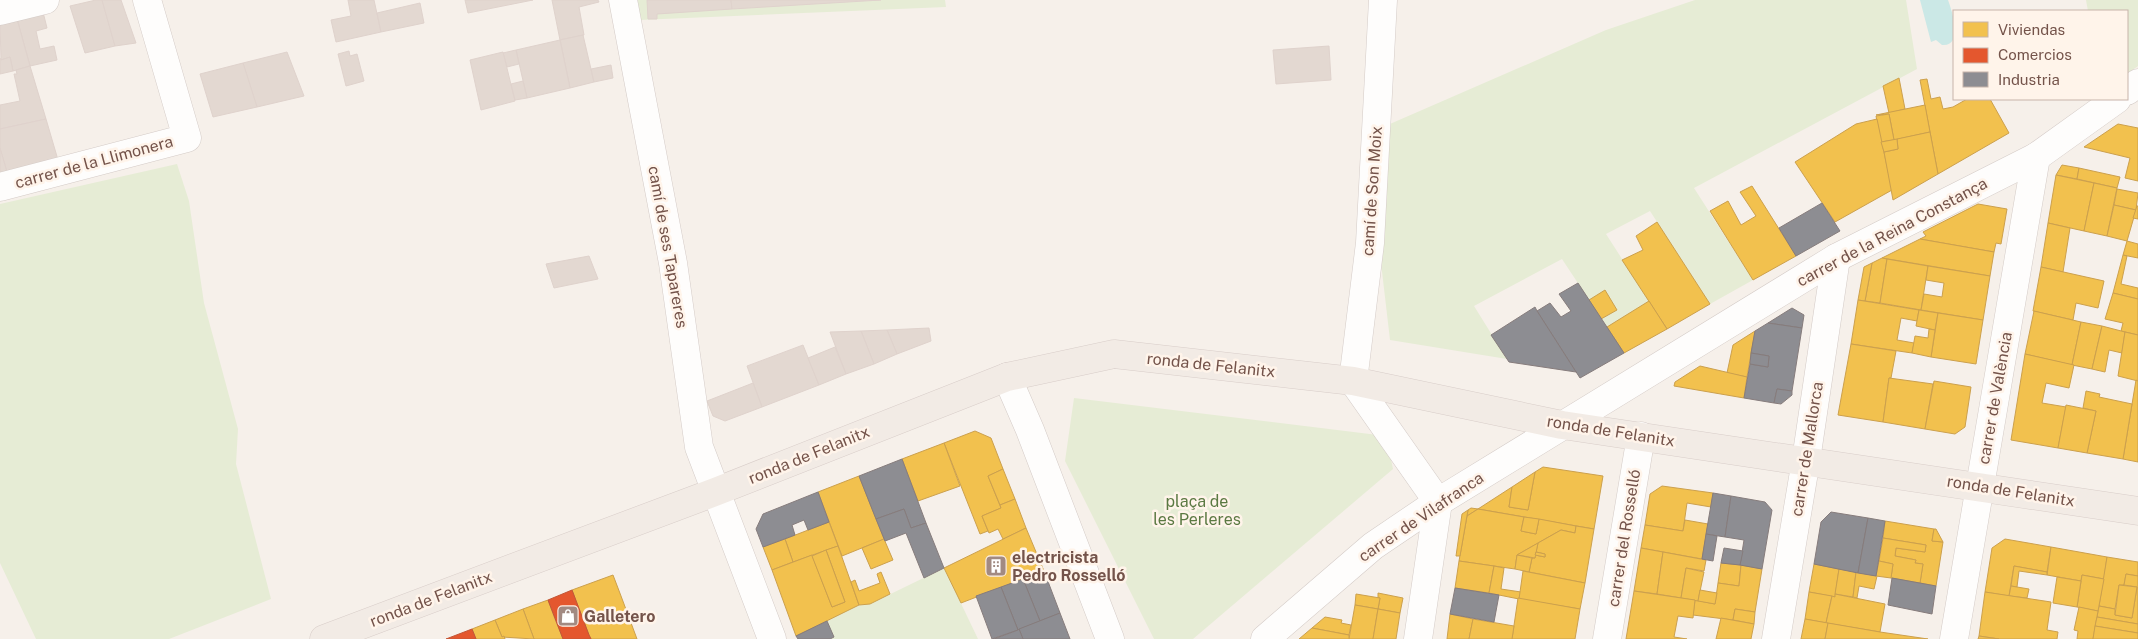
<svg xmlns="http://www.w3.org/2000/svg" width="2138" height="639" viewBox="0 0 2138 639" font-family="'Public Sans',sans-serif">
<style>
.green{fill:#e6ecd5}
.water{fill:#cbe8e6}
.homes{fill:#f2c14e;stroke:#cca04d}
.shops{fill:#e4572e;stroke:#c25636}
.industry{fill:#8d8d92;stroke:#867c7c}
.building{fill:#e3d8d1;stroke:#dfd2cc}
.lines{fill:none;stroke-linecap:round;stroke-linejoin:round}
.minor-casing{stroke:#d4cbc7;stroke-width:29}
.major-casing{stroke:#d8cdc9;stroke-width:29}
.minor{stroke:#fefdfc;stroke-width:28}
.major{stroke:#f2ebe5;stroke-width:28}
.labels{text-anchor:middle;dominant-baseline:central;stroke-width:5;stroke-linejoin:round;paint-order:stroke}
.street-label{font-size:16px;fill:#74534a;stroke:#fff4ea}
.park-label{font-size:16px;fill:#5b7942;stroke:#fff4ea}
.poi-label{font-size:16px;font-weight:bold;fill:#74534a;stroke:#fff4ea;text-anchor:start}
</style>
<rect width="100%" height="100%" fill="#f6f0ea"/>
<!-- green -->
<g class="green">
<polygon points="635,0 945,0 946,7 639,20"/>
<polygon points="1695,0 1906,0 1917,69 1694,188 1753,280 1710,304 1650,211 1606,234 1667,329 1624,353 1562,259 1474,306 1507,359 1390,340 1378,237 1383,127 1606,30"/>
<polygon points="2086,0 2138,0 2138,66 2127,74 2127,11 2088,11"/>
<polygon points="177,164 189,201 204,303 238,429 236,464 271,599 169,639 36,639 0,563 0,204"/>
<polygon points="1074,398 1386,436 1393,469 1193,639 1154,639 1065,461"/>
<polygon points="944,568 978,639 830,639 834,637 827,621 859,605 870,604"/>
</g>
<!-- water -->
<path class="water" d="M1920 0H1948C1952 11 1964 47 1942 45L1936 40 1931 42Z"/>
<!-- homes -->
<g class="homes">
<polygon points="1899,78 1905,109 1889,113 1883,86"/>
<polygon points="1927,79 1931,99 1940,97 1943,109 1953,107 1967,99 1990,99 2009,133 1938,174 1920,80"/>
<polygon points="1925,105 1930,132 1894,140 1889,114 1876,115"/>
<polygon points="1889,114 1894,140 1881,142 1876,116"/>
<polygon points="1877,119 1892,190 1835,222 1795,162 1856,124"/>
<polygon points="2118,124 2138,128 2138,181 2125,178 2130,158 2084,147"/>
<polygon points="1930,132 1938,174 1893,200 1884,152 1898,149 1897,139"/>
<polygon points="1897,139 1898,149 1884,152 1881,142"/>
<polygon points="2062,165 2079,168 2077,179 2056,175"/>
<polygon points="2079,168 2120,177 2117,188 2077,179"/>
<polygon points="2056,175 2094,183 2084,231 2048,223"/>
<polygon points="2094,183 2117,188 2107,236 2084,231"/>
<polygon points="1752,186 1796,256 1753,280 1710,211 1728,201 1741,225 1756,216 1740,192"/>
<polygon points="2117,189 2138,193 2136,210 2114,205"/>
<polygon points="1978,204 2007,209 2001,244 1996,243 1994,252 1920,239 1926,236 1923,232"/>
<polygon points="2114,205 2136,210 2127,241 2107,236"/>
<polygon points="2137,206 2138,206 2138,219 2133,218"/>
<polygon points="1657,222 1710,304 1667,329 1622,260 1643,250 1636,236"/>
<polygon points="2048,223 2070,228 2063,272 2041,267"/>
<polygon points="1920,239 1994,252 1990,276 1882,258"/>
<polygon points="2127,241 2138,244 2138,258 2123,255"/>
<polygon points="2123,255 2127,256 2121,284 2138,288 2138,299 2113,293"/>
<polygon points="1882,258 1887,259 1880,303 1865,301 1872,263"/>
<polygon points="1887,259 1928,266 1921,310 1880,303"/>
<polygon points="1872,263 1865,301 1858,300 1864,267"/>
<polygon points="1928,266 1990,276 1983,320 1921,310 1924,294 1942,297 1944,283 1926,280"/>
<polygon points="2041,267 2104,281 2098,308 2076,303 2073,320 2033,311"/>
<polygon points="1605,290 1617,310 1601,319 1589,300"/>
<polygon points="2113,293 2138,299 2138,335 2121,331 2123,323 2105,319"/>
<polygon points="1858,300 1919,310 1917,321 1901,318 1897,340 1914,343 1912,353 1851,344"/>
<polygon points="1649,301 1667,329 1624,353 1607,327"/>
<polygon points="1919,310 1938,313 1935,330 1916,326"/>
<polygon points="2034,311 2081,322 2072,365 2025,354"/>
<polygon points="1938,313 1983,320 1976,364 1931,357"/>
<polygon points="2081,322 2102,326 2092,369 2072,365"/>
<polygon points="2102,326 2125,332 2122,353 2109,350 2105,372 2092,369"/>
<polygon points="1929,329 1935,330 1931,357 1912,353 1915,336 1928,338"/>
<polygon points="1755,331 1747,377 1727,373 1733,345"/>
<polygon points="2125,332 2138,335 2138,381 2118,376"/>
<polygon points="1851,344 1896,351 1891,378 1889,378 1883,422 1838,415"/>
<polygon points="2025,354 2074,365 2069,388 2046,383 2042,403 2066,407 2058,448 2011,440"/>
<polygon points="1700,366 1747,377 1744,398 1674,386 1675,382"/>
<polygon points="1889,378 1933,384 1925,429 1883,422"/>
<polygon points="2136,380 2138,381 2138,462 2123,459"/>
<polygon points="1934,381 1971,387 1965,427 1955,434 1925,429"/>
<polygon points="2086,391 2100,394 2099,397 2132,404 2123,459 2087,453 2096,411 2083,408"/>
<polygon points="2066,405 2096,411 2087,453 2058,448"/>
<polygon points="975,431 991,438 1003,469 988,476 1001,508 982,516 988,531 980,534 944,443"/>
<polygon points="944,443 960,486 918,501 902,459"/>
<polygon points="1543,467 1603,476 1594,529 1478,509 1512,487 1509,507 1528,510 1535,472"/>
<polygon points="1003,469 1015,499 1000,505 988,476"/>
<polygon points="1535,472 1528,510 1509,507 1512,487"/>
<polygon points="859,476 884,539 842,556 818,492"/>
<polygon points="1662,486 1713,493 1711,507 1687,503 1683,531 1645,525 1650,494"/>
<polygon points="1015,499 1026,528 1003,539 998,529 989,533 982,516 1001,508 1000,505"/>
<polygon points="1471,508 1478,509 1467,516 1468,510"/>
<polygon points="1478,509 1524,517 1521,531 1536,534 1539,519 1576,526 1575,533 1561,530 1517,555 1515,569 1459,561 1467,516"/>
<polygon points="1468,510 1460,556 1456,556 1462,514"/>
<polygon points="1524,517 1539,519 1536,534 1521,531"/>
<polygon points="1685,520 1708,524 1702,559 1641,548 1645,525 1683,531"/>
<polygon points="1885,521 1934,529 1932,541 1943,542 1936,586 1920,583 1923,564 1915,563 1916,560 1895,556 1896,548 1925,552 1926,545 1883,538"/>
<polygon points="829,522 838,546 793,562 785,539"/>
<polygon points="1576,526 1594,529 1585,583 1529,572 1532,558 1535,558 1535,555 1545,557 1545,554 1536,552 1538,543 1561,530 1575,533"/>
<polygon points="1026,528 1044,571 961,603 944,568"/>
<polygon points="1934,529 1936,529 1943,542 1932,541"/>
<polygon points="1883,538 1926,545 1925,552 1896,548 1895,556 1916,560 1915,563 1923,564 1920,583 1891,578 1893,564 1879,561"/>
<polygon points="785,539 793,562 772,570 763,547"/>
<polygon points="884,539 893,560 871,569 862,548"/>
<polygon points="2005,539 2051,547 2047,572 2014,566 2009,596 1985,592 1992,548"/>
<polygon points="1538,543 1535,558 1517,555"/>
<polygon points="838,546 859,605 796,636 772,570 812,555 832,607 845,602 826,550"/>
<polygon points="2051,547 2107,557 2104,579 2082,575 2081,581 2047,575"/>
<polygon points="1641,548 1663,552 1657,594 1634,591"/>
<polygon points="826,550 845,602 832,607 812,556"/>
<polygon points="1536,552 1545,554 1545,557 1535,555"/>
<polygon points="1663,552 1706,560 1704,571 1686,568 1681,598 1657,594"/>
<polygon points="1517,555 1532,558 1529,572 1515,569"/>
<polygon points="2107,557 2138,562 2138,576 2126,574 2124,585 2119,585 2115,609 2099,606"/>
<polygon points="1459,561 1494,566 1489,593 1455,588"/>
<polygon points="1879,561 1893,564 1891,578 1876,576"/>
<polygon points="1721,563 1741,565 1739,586 1718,583"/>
<polygon points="1814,564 1839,569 1835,597 1809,592"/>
<polygon points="1741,565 1762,569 1755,612 1735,609 1733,620 1693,615 1695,600 1715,604 1718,583 1739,586"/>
<polygon points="1494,566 1504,568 1501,589 1521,592 1519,599 1489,593"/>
<polygon points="2014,566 2047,572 2047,575 2019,571 2017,587 2011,586"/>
<polygon points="1686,568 1704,572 1698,601 1681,598"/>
<polygon points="1839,569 1856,572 1853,597 1835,594"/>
<polygon points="1523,571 1585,583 1580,609 1519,599"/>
<polygon points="881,572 890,594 870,604 859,605 851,582 855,580 859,591 880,583 877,574"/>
<polygon points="1856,572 1877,576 1874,589 1859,586 1857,598 1853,597"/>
<polygon points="2126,574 2138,576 2138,624 2097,617 2099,606 2115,609 2115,615 2132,618 2137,587 2124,585"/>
<polygon points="613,575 621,596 637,639 591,639 589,635 572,590"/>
<polygon points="2082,575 2104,579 2098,611 2077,607"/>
<polygon points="2057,577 2081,581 2077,607 2053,603"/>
<polygon points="2119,585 2137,587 2132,618 2115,615"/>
<polygon points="2011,586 2029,589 2027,598 2009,596"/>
<polygon points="1700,590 1717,593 1715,604 1698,601"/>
<polygon points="1634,591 1695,600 1693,618 1678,616 1674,637 1687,639 1626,639"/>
<polygon points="1809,592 1832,596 1826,623 1805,619"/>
<polygon points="1985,592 2051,602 2047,630 2058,632 2057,639 1999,639 1979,636"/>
<polygon points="1378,593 1403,598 1400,613 1378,609 1380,598 1378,598"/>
<polygon points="1356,594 1380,598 1378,609 1355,605"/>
<polygon points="1835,594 1885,604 1880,632 1826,623 1832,596 1835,597"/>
<polygon points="1518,598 1580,609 1575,639 1512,639"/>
<polygon points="548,600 555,619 563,639 534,639 523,609"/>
<polygon points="1355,605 1378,609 1373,639 1349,639"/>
<polygon points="2079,607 2098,611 2093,639 2077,639 2078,631 2074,630"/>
<polygon points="523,609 534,639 502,637 495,620"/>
<polygon points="1378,609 1400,613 1396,639 1373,639"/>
<polygon points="1735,609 1755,612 1754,624 1733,620"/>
<polygon points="1450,614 1473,619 1469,639 1447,639"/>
<polygon points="1325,617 1342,620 1341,623 1351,625 1349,635 1312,628"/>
<polygon points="2097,617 2138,624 2138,633 2095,626"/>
<polygon points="1721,618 1754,624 1751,639 1716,639"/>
<polygon points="1473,619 1514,626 1512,639 1469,639"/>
<polygon points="1805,619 1828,623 1825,639 1801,639"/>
<polygon points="495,620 502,637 504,636 505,639 476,639 472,629"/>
<polygon points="1828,623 1880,632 1928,639 1825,639"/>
<polygon points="2095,626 2138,633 2138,639 2093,639"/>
<polygon points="1312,628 1349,635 1349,639 1299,639"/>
<polygon points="1979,636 1999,639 1978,639"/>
</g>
<!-- shops -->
<g class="shops">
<polygon points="572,590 589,635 591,639 563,639 548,600"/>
<polygon points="472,629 476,639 446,639"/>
</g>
<!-- industry -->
<g class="industry">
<polygon points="1822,203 1840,231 1796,256 1779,228"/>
<polygon points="1578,283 1624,353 1580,378 1537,311 1550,303 1561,317 1571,311 1559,294"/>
<polygon points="1535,307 1537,311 1576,372 1509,362 1491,335"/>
<polygon points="1792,308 1804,315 1802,328 1768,323"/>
<polygon points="1768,323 1802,328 1792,391 1777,389 1774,403 1744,398 1750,364 1768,367 1769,356 1751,353 1755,331"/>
<polygon points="1751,353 1769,356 1768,367 1750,364"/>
<polygon points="1777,389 1792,391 1792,395 1781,404 1774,403"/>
<polygon points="902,459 926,523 911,528 904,509 876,519 859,476"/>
<polygon points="818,492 829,522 808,530 804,520 792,525 795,535 763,547 756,529 763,514"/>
<polygon points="1713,493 1731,496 1725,537 1706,534"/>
<polygon points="1731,496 1765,502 1772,510 1762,569 1740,565 1744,540 1725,537"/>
<polygon points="904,509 911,528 926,523 944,568 924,578 906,533 885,541 876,519"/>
<polygon points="1831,512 1868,518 1858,573 1814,564 1821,522"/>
<polygon points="1868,518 1885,521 1876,576 1858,573"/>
<polygon points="1706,534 1717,536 1713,561 1702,559"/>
<polygon points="1724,548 1743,551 1740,565 1721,563"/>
<polygon points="1044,571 1060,613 1040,621 1023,579"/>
<polygon points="1892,578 1936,586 1932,614 1888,605"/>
<polygon points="1023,579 1040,621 1018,630 1001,587"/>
<polygon points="1001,587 1018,630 992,639 976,596"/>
<polygon points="1455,588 1499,595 1494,622 1450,614"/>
<polygon points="1060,613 1070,639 1023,639 1019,629"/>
<polygon points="827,621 834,637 830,639 798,639 796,636"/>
<polygon points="1019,629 1023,639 994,639 1018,630"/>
</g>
<!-- building -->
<g class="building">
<polygon points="96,0 102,0 115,46 85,53 70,6"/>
<polygon points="102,0 121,0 136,43 115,46"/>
<polygon points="348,0 374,0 381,32 336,42 331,20 351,16"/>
<polygon points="465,0 533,0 468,13"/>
<polygon points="552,0 598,0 599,2 579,7 584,35 560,40"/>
<polygon points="647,0 731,0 732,9 657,14 657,19 648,19"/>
<polygon points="731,0 881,0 732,9"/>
<polygon points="420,3 424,23 381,32 377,13"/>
<polygon points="43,12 47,28 36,31 40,49 54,46 57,60 30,66 17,19"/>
<polygon points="17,19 30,66 13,71 10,57 1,60 0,23"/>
<polygon points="583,35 594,82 570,88 560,40"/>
<polygon points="560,40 570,88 527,98 516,50"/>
<polygon points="1329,46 1331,80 1276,84 1273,50"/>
<polygon points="516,50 519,64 507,67 503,53"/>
<polygon points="349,51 350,56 357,54 364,81 346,86 338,54"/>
<polygon points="287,52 304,96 257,107 243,63"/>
<polygon points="503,52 515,101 481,110 470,60"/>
<polygon points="10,57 13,71 0,74 0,58 1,60"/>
<polygon points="243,63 257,107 213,117 200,74"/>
<polygon points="611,65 613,78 594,82 591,69"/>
<polygon points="30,66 46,119 0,129 0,105 20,101 14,74 17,74 16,70"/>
<polygon points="523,81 527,98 515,100 511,84"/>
<polygon points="46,119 58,160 7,172 0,148 0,129"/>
<polygon points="0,148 7,172 0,173"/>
<polygon points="589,256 598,279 554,288 546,264"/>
<polygon points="929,328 931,341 897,354 887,330"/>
<polygon points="887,330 897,354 874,364 861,331"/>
<polygon points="861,331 874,364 846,374 830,332"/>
<polygon points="803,345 819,385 762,407 747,366"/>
<polygon points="835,347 846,374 819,385 808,358"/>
<polygon points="753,383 762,407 725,421 713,416 707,401"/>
</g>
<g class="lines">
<!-- minor casing -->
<g class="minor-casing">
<g id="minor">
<polyline points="623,0 673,263 699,447 772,639"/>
<polyline points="1383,0 1370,243 1353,381 1438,502"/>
<polyline points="0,11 45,0"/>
<polyline points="2127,91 2138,83"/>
<polyline points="0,187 187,138 147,0"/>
<polyline points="1007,377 1030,430 1110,639"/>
<polyline points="1265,639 1373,546 1438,502 1836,258 2036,157 2117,99"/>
<polyline points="1418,639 1438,502"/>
<polyline points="1607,639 1641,436"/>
<polyline points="1776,639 1806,460 1836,258"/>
<polyline points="1954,639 2036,157"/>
</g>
</g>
<!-- major casing -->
<g class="major-casing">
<polyline id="major" points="324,639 715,492 1007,377 1114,354 1353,381 1562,425 2138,511"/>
</g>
<!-- minor -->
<use href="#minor" class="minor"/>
<!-- major -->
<use href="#major" class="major"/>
</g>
<!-- icons -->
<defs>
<g id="building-square" transform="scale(1.125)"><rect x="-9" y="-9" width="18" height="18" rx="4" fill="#a28a82" stroke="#fff4ea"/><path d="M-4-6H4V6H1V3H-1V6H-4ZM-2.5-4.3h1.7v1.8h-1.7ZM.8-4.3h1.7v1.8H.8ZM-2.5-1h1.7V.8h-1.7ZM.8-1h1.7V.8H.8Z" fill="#fff"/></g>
<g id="shop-square" transform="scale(1.125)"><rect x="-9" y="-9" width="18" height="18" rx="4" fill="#a28a82" stroke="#fff4ea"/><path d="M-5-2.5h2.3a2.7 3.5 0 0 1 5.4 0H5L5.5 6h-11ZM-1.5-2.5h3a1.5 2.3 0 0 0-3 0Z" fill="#fff"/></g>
</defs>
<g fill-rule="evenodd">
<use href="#building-square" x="996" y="566"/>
<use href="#shop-square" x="568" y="616"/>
</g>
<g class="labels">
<!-- street labels -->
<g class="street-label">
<text transform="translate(94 162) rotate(-15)">carrer de la Llimonera</text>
<text transform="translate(1372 191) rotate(-86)">camí de Son Moix</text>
<text transform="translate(1892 232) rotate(-28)">carrer de la Reina Constança</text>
<text transform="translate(668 247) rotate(80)">camí de ses Tapareres</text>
<text transform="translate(1211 365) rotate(6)">ronda de Felanitx</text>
<text transform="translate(1995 398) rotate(-80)">carrer de València</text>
<text transform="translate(1611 431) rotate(9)">ronda de Felanitx</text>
<text transform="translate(1807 449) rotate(-81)">carrer de Mallorca</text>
<text transform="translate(809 455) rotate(-22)">ronda de Felanitx</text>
<text transform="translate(2011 491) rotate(9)">ronda de Felanitx</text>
<text transform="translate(1421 517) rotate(-34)">carrer de Vilafranca</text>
<text transform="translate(1624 538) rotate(-81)">carrer del Rosselló</text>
<text transform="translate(431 599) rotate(-21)">ronda de Felanitx</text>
</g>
<!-- park labels -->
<g class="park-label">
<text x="1197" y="501">plaça de<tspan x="1197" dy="18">les Perleres</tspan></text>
</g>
<!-- poi labels -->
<g class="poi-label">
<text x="1012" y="557">electricista<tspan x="1012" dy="18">Pedro Rosselló</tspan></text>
<text x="584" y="616">Galletero</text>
</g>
</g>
<!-- legend -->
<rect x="1953" y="10" width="175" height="90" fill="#fff4ea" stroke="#c7b4aa"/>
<rect x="1963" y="22" width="25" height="15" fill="#f2c14e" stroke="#c7b4aa"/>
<text x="1998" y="35" font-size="15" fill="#74534a">Viviendas</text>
<rect x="1963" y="48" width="25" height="15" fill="#e4572e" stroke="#c7b4aa"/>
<text x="1998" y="60" font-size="15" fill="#74534a">Comercios</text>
<rect x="1963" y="72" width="25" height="15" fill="#8d8d92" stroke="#c7b4aa"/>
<text x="1998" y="85" font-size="15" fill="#74534a">Industria</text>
</svg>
